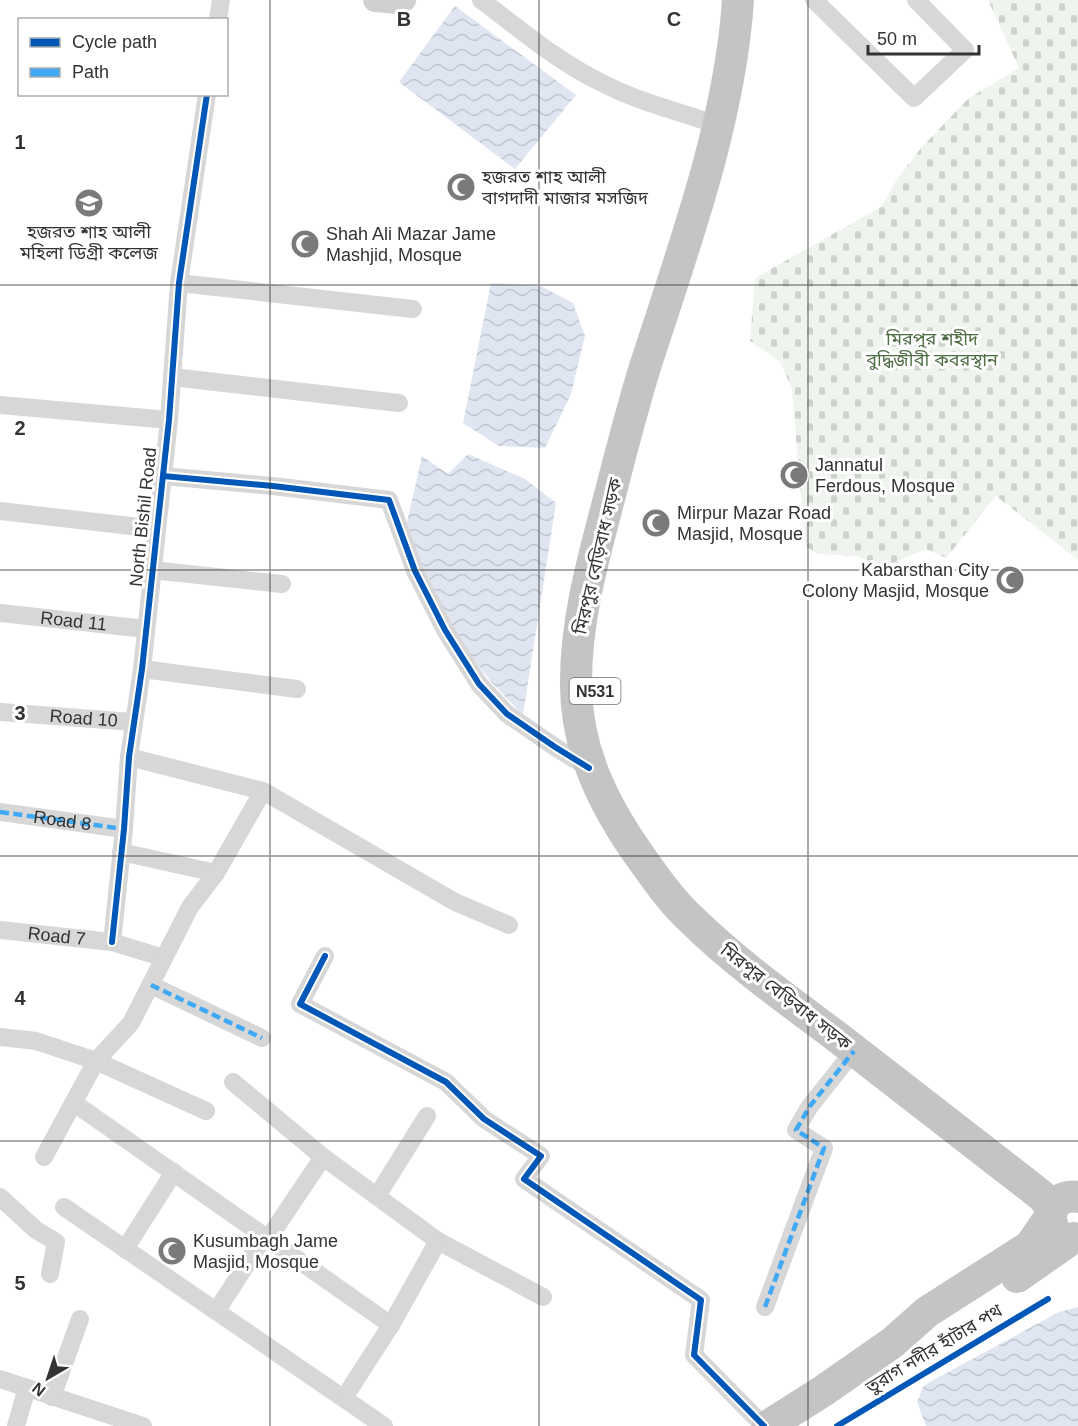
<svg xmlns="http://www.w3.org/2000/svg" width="1078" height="1426" viewBox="0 0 1078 1426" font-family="Helvetica,'Noto Sans Bengali',sans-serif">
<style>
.cemetery{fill:url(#cemetery-stones)}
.water{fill:url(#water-waves)}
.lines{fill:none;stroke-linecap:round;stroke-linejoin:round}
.street{stroke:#d7d7d7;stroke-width:18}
.secondary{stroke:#d0d0d0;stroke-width:24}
.highway{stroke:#c4c4c4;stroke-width:32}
.quiet{stroke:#3fa9f5;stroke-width:4.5;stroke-dasharray:9 4.5;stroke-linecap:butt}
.cycleway-casing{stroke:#fff;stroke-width:10}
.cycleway{stroke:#0057b8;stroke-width:6}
.grid{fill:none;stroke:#333;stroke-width:1.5;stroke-opacity:0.55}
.labels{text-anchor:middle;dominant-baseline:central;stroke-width:6;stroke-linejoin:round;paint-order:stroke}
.shield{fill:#fff;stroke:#707070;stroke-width:1.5}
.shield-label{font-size:16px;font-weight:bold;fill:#333}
.poi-label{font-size:18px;fill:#333;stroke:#fff;text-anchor:start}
.park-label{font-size:18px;fill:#4d6c42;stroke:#fff}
.street-label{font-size:18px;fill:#333;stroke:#fff}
.grid-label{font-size:20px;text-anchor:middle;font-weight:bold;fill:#333;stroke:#fff;stroke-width:6;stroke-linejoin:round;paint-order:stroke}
</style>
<defs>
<pattern id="cemetery-stones" width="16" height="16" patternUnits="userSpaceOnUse" patternTransform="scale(1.5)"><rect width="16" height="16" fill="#f0f4ee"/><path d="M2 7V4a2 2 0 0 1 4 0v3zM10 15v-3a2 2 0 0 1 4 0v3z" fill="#ced2cd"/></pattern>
<pattern id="water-waves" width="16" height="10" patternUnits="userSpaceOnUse" patternTransform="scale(1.5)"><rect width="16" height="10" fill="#dfe6f2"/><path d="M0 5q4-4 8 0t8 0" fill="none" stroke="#c0c6d0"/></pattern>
</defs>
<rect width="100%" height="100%" fill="#fff"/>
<!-- cemetery -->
<polygon class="cemetery" points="988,0 1078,0 1078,560 996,496 946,558 926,549 900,560 889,570 857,556 818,554 805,546 792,389 780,362 750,341 755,278 881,207 896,181 921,148 968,99 1019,68"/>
<!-- water -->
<g class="water">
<polygon points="455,6 576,95 515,169 399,82"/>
<polygon points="491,283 541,286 573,303 585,336 571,394 545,448 499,446 463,423"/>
<polygon points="468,454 525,479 556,503 523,715 492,683 462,645 405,531 422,456 448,474"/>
<polygon points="1078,1307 1078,1426 926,1426 917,1402 923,1387 928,1383 1059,1312"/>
</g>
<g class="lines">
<!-- street -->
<g class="street">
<path d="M481 0C520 29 558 62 602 83 639 102 679 112 719 125"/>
<polyline points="814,0 914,98 965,50 916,0"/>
<polyline points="218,20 221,0"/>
<polyline points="179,283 413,309"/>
<polyline points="172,377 399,403"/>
<polyline points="0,405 169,420"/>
<polyline points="163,476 273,486 389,500 415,571 445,630 479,684 507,714 555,747 589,768"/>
<polyline points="0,511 157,529"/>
<polyline points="152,570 282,584"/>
<path id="s1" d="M0 613 146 629"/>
<polyline points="142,669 297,689"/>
<path id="s2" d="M0 712 133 722"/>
<polyline points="129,757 263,791 455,902 509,925"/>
<polyline points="0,812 124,829"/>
<polyline points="121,852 216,873"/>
<path id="s3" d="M0 930 112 942 164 958"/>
<polyline points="112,942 124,829 129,757 142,669 169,420 179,283 207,94"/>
<polyline points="325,956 300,1004 446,1082 484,1119 541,1156 524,1179 701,1300 694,1355 764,1426"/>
<polyline points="151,985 262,1038"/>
<polyline points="0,1037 36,1041 96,1061 206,1111"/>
<polyline points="233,1082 323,1157 268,1239"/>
<polyline points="74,1103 391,1325"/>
<polyline points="44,1157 96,1061 131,1023 190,907 216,873 263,791"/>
<polyline points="323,1157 438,1241 543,1297"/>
<polyline points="377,1196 427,1116"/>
<polyline points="0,1197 36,1230 56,1242 50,1274"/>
<polyline points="64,1207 384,1426"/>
<polyline points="125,1249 174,1172"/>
<polyline points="765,1307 824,1148 796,1130 810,1106 854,1051"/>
<polyline points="217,1310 265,1236"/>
<polyline points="0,1379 143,1426"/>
<polyline points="52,1397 80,1319"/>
<polyline points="344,1398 391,1325 438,1241"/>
<polyline points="16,1426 27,1388"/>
</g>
<!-- secondary -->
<polyline class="secondary" points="375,0 398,2 404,0"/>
<!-- highway -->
<g class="highway">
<path d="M738 0C730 123 683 249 645 367 632 409 621 452 610 495 594 556 576 618 576 681 575 750 605 808 644 862 659 883 674 904 693 921 738 965 791 1002 841 1040 902 1087 963 1135 1024 1182L1043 1197 1052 1209"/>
<path d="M1053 1227C1046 1208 1059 1194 1078 1197"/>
<polyline points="1017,1277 1073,1238"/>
<polyline points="768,1426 823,1391 892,1343 927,1312 1030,1246 1050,1217"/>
</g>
<!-- quiet -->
<g class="quiet">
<path id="s4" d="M0 812 124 829"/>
<polyline points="151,985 262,1038"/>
<polyline points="765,1307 824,1148 796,1130 810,1106 854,1051"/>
</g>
<!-- cycleway casing -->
<g class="cycleway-casing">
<g id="cycleway">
<polyline points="163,476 273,486 389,500 415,571 445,630 479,684 507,714 555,747 589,768"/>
<polyline points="112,942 124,829 129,757 142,669 169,420 179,283 207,94"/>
<polyline points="325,956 300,1004 446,1082 484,1119 541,1156 524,1179 701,1300 694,1355 764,1426"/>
<polyline points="837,1426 1048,1299"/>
</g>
</g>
<!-- cycleway -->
<use href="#cycleway" class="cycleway"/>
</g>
<!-- grid -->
<path class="grid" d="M270 0V1426M539 0V1426M808 0V1426M0 285H1078M0 570H1078M0 856H1078M0 1141H1078"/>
<!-- icons -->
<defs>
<g id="mosque-disc" transform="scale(1.5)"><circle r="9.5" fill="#7a7a7a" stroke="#fff"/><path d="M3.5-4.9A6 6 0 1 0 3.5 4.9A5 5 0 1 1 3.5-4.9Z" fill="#fff"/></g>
<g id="university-disc" transform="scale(1.5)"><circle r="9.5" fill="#7a7a7a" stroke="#fff"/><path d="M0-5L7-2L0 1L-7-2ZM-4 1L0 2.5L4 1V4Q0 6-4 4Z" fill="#fff"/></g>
</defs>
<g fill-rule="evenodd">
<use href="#mosque-disc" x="461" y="187"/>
<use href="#university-disc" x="89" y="203"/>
<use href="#mosque-disc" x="305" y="244"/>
<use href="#mosque-disc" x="794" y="475"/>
<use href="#mosque-disc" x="656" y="523"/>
<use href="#mosque-disc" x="1010" y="580"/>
<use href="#mosque-disc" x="172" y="1251"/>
</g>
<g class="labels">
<!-- shield labels -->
<rect class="shield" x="569.5" y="678" width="51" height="26" rx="4.5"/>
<g class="shield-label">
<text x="595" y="691">N531</text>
</g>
<!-- poi labels -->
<g class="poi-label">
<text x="482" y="177">হজরত শাহ আলী<tspan x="482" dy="21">বাগদাদী মাজার মসজিদ</tspan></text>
<text x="89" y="232" text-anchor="middle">হজরত শাহ আলী<tspan x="89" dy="21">মহিলা ডিগ্রী কলেজ</tspan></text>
<text x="326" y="234">Shah Ali Mazar Jame<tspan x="326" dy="21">Mashjid, Mosque</tspan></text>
<text x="815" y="465">Jannatul<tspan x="815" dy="21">Ferdous, Mosque</tspan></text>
<text x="677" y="513">Mirpur Mazar Road<tspan x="677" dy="21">Masjid, Mosque</tspan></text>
<text x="989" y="570" text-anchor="end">Kabarsthan City<tspan x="989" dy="21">Colony Masjid, Mosque</tspan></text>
<text x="193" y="1241">Kusumbagh Jame<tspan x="193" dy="21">Masjid, Mosque</tspan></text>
</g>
<!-- park labels -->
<g class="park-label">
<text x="932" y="339">মিরপুর শহীদ<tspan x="932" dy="21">বুদ্ধিজীবী কবরস্থান</tspan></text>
</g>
<!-- street labels -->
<g class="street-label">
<text transform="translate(143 517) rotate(-84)">North Bishil Road</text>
<text transform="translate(598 556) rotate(-77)">মিরপুর বেড়িবাধ সড়ক</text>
<text stroke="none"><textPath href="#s1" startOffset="74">Road 11</textPath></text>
<text stroke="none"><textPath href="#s2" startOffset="84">Road 10</textPath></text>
<text stroke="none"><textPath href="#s4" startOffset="63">Road 8</textPath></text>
<text stroke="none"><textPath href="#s3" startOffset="57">Road 7</textPath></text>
<text transform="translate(786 997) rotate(38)">মিরপুর বেড়িবাধ সড়ক</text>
<text transform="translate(934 1349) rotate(-31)">তুরাগ নদীর হাঁটার পথ</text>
</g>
</g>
<g class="grid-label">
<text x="404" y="26">B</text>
<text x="674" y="26">C</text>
<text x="20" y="149">1</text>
<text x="20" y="435">2</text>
<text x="20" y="720">3</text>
<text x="20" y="1005">4</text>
<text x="20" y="1290">5</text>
</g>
<!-- legend -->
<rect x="18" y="18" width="210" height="78" fill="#ffffff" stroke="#adadad" stroke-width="1.5"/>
<rect x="30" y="38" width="30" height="9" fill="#0057b8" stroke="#adadad" stroke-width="1.5"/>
<text x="72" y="48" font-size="18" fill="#333333">Cycle path</text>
<rect x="30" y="68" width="30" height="9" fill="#3fa9f5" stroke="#adadad" stroke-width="1.5"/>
<text x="72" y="78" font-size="18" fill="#333333">Path</text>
<!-- north arrow -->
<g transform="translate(48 1378) rotate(219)" stroke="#ffffff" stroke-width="4.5" paint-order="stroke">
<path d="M0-4.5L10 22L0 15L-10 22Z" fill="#333333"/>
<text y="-9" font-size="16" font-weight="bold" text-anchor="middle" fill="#333333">N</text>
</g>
<!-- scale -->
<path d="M868 45v9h111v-9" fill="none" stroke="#333333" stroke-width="3"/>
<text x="877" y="45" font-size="18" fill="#333333" stroke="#ffffff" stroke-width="4.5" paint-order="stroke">50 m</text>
</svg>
